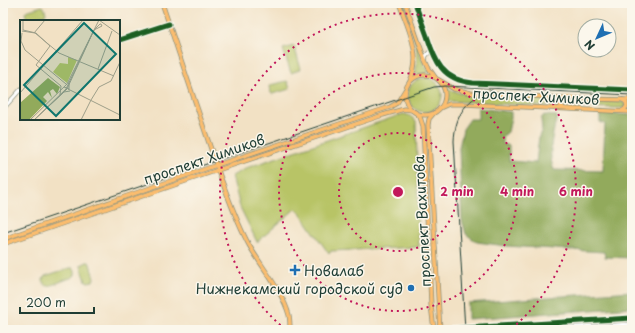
<svg xmlns="http://www.w3.org/2000/svg" width="635" height="333" viewBox="0 0 635 333" font-family="'Playpen Sans',sans-serif">
<style>
.green{fill:#b8c466;stroke:#6c804d}
.forest{fill:#92aa5b;stroke:#587448}
.lines{fill:none;stroke-linecap:round;stroke-linejoin:round}
.minor-casing{stroke:#888f7c;stroke-width:4.5}
.major-casing{stroke:#888f7c;stroke-width:5}
.minor{stroke:#fff;stroke-width:3}
.major{stroke:#fcbd6e;stroke-width:3.5}
.tram{stroke:#1f3d34;stroke-width:1}
.cycleway-casing{stroke:#fbf7ec;stroke-width:8}
.cycleway{stroke:#1b5e20;stroke-width:5}
.ring{fill:none;stroke:#c2185b;stroke-width:2;stroke-dasharray:2 4}
.poi-dot{fill:#1f6fb2;stroke:#fbf7ec;stroke-width:1.5}
.labels{text-anchor:middle;dominant-baseline:central;stroke-width:3;stroke-linejoin:round;paint-order:stroke}
.street-label{font-size:14px;fill:#1f3d34;stroke:#fbf7ec}
.poi-label{font-size:14px;fill:#1f3d34;stroke:#fbf7ec;text-anchor:start}
.inset-road{fill:none;stroke:#9e9f8a;stroke-width:1}
.view{fill:#0f766e;fill-opacity:0.15;stroke:#0f766e;stroke-width:2}
.inset-edge{fill:none;stroke:#1f3d34;stroke-width:2}
.centre{fill:#c2185b;stroke:#fbf7ec;stroke-width:2}
.ring-label{font-size:12px;text-anchor:middle;font-weight:bold;fill:#c2185b;stroke:#fbf7ec;stroke-width:3;stroke-linejoin:round;paint-order:stroke}
</style>
<rect width="100%" height="100%" fill="#fbf7ec"/>
<filter id="ink" filterUnits="userSpaceOnUse"><feTurbulence type="fractalNoise" baseFrequency=".025" numOctaves="2"/><feDisplacementMap in="SourceGraphic" scale="8" xChannelSelector="R" yChannelSelector="G"/><feConvolveMatrix kernelMatrix="1 2 1 2 8 2 1 2 1" color-interpolation-filters="sRGB"/></filter>
<filter id="wash" filterUnits="userSpaceOnUse"><feTurbulence type="fractalNoise" baseFrequency=".012" numOctaves="4" result="noise"/><feDisplacementMap in="SourceGraphic" scale="16" xChannelSelector="R" yChannelSelector="G"/><feGaussianBlur stdDeviation="0.9" result="paint"/><feColorMatrix in="noise" values="0 0 0 0 0 0 0 0 0 0 0 0 0 0 0 0 0 1.4 0 .05"/><feComposite in="paint" operator="in"/></filter>
<g filter="url(#wash)">
<rect width="100%" height="100%" fill="#f2e1c4"/>
<!-- green -->
<g class="green">
<path d="M402 3H404L421 56 425 66 429 72V73L415 74C422 50 410 26 402 3Z"/>
<polygon points="42,6 44,7 46,13 45,15 29,20 27,19 25,13 26,11"/>
<polygon points="294,46 301,69 291,73 283,49"/>
<circle cx="425" cy="95" r="17"/>
<polygon points="287,81 288,83 290,89 272,94 271,93 269,87 270,85"/>
<polygon points="447,88 459,93 474,95 547,99 558,100 558,107 467,102 447,101 448,94"/>
<polygon points="564,100 622,102 624,103 625,105 624,108 623,108 564,107 562,106 561,103"/>
<path d="M403 114C408 114 414 118 416 122L419 247 331 251 329 254 299 211 295 209 257 242 240 207 232 176 249 167Z"/>
<polygon points="187,178 188,179 3,242 3,241"/>
<polygon points="87,262 89,262 90,264 94,278 93,281 88,282 86,281 81,266 81,265"/>
<path d="M70 268H73L75 271V275L73 277 49 286C45 286 43 283 43 279L45 276Z"/>
</g>
<!-- forest -->
<g class="forest">
<path d="M478 108 511 112V118L508 132 502 137 503 144 509 146V161L536 163 539 136 542 130 541 119 544 115 557 116C553 134 547 153 554 170L603 171 605 124 600 122V113L632 115V258L605 257 604 252 506 246 477 242 466 234 462 220 459 148 463 129 470 119H478Z"/>
<polygon points="632,291 632,307 468,319 468,303"/>
</g>
</g>
<g filter="url(#ink)">
<g class="lines">
<!-- minor casing -->
<g class="minor-casing">
<g id="minor">
<path d="M415 3C419 14 423 25 427 36 435 61 442 80 473 83L632 90"/>
<polyline points="119,40 169,24"/>
<polyline points="425,60 426,56 431,50"/>
<polyline points="3,109 21,89"/>
<polyline points="431,330 632,318"/>
<polyline points="526,330 632,324"/>
</g>
</g>
<!-- major casing -->
<g class="major-casing">
<g id="major">
<path d="M162 3 220 176C229 199 237 223 249 245 261 266 283 292 289 315 290 320 290 325 290 330"/>
<path d="M399 3C405 19 415 42 415 59 415 66 413 74 410 81"/>
<polyline points="405,3 425,60 428,67 435,77"/>
<circle cx="425" cy="95" r="20"/>
<polyline points="439,80 454,89 471,93 587,99 632,100"/>
<polyline points="440,108 449,104 462,104 632,112"/>
<polyline points="563,108 561,106 559,102 560,100 564,98"/>
<polyline points="622,111 625,109 627,106 626,102 623,100"/>
<polyline points="415,112 420,117 423,126 431,305 434,330"/>
<polyline points="434,113 429,119 428,125 440,330"/>
<polyline points="3,239 211,167 390,107 397,103 405,90"/>
<polyline points="3,244 218,170 383,115 404,109 412,110"/>
</g>
</g>
<!-- minor -->
<use href="#minor" class="minor"/>
<!-- major -->
<use href="#major" class="major"/>
<!-- tram -->
<g class="tram">
<polyline points="3,233 434,87 446,86 632,95"/>
<path d="M465 330 454 141C455 115 467 97 492 90"/>
</g>
<!-- cycleway casing -->
<g class="cycleway-casing">
<g id="cycleway">
<path d="M415 3C419 14 423 25 427 36 435 61 442 80 473 83L632 90"/>
<polyline points="119,40 169,24"/>
<polyline points="431,330 632,318"/>
</g>
</g>
<!-- cycleway -->
<use href="#cycleway" class="cycleway"/>
</g>
</g>
<!-- distance rings -->
<g class="ring">
<circle cx="398" cy="192" r="59"/>
<circle cx="398" cy="192" r="119"/>
<path d="M285 329A178 178 0 1 1 511 329"/>
</g>
<!-- markers -->
<g class="poi-dot">
<path d="M293 264h4v4h4v4h-4v4h-4v-4h-4v-4h4z"/>
<circle cx="411" cy="288" r="4"/>
</g>
<g class="labels">
<!-- street labels -->
<g class="street-label">
<text transform="translate(536 96) rotate(3)">проспект Химиков</text>
<text transform="translate(204 159) rotate(-19)">проспект Химиков</text>
<text transform="translate(422 221) rotate(-93)">проспект Вахитова</text>
</g>
<!-- poi labels -->
<g class="poi-label">
<text x="304" y="270">Новалаб</text>
<text x="403" y="288" text-anchor="end">Нижнекамский городской суд</text>
</g>
</g>
<!-- overview -->
<g transform="translate(20 20)">
<rect width="100" height="100" fill="#f2e1c4"/>
<path d="M48 37 57 40 47 63 33 52 40 43 48 44Z" fill="#b8c466"/>
<path d="M28 58 40 67 37 74 33 69 30 71 32 78 28 72 23 77 27 81 9 100H0V83Z" fill="#92aa5b"/>
<path class="inset-road" d="M3 0V10L16 13 30 26 16 45 41 66 40 75M79 0 100 15M2 11 15 13 39 33 94 56M2 13 1 21 5 30 46 64M14 13 25 0M78 49 92 11M44 67 49 69V62M48 69 100 95M0 73 63 0M71 80 79 67 91 61 100 42M10 100 47 64 79 0M14 100 44 72 50 71M14 100 46 69 74 10 80 4H81L82 6 74 10 47 69 14 100M61 100 71 80"/>
<path class="view" d="M64 3 96 34 36 96 4 65Z"/>
<rect width="100" height="100" class="inset-edge"/>
</g>
<circle cx="398" cy="192" r="6" class="centre"/>
<g class="ring-label">
<text x="457" y="196">2 min</text>
<text x="517" y="196">4 min</text>
<text x="576" y="196">6 min</text>
</g>
<!-- margin -->
<rect width="635" height="333" fill="none" stroke="#fbf7ec" stroke-width="16"/>
<!-- north arrow -->
<g transform="translate(597 38) rotate(226)"><circle r="19" fill="#fbf7ec" stroke="#a3ada2"/>
<path d="M0-3L7 15L0 10L-7 15Z" fill="#1f6fb2"/>
<text y="-6" font-size="11" font-weight="bold" text-anchor="middle" fill="#1f3d34">N</text>
</g>
<!-- scale -->
<path d="M20 307v6h74v-6" fill="none" stroke="#1f3d34" stroke-width="2"/>
<text x="26" y="307" font-size="12" fill="#1f3d34" stroke="#fbf7ec" stroke-width="3" paint-order="stroke">200 m</text>
</svg>
